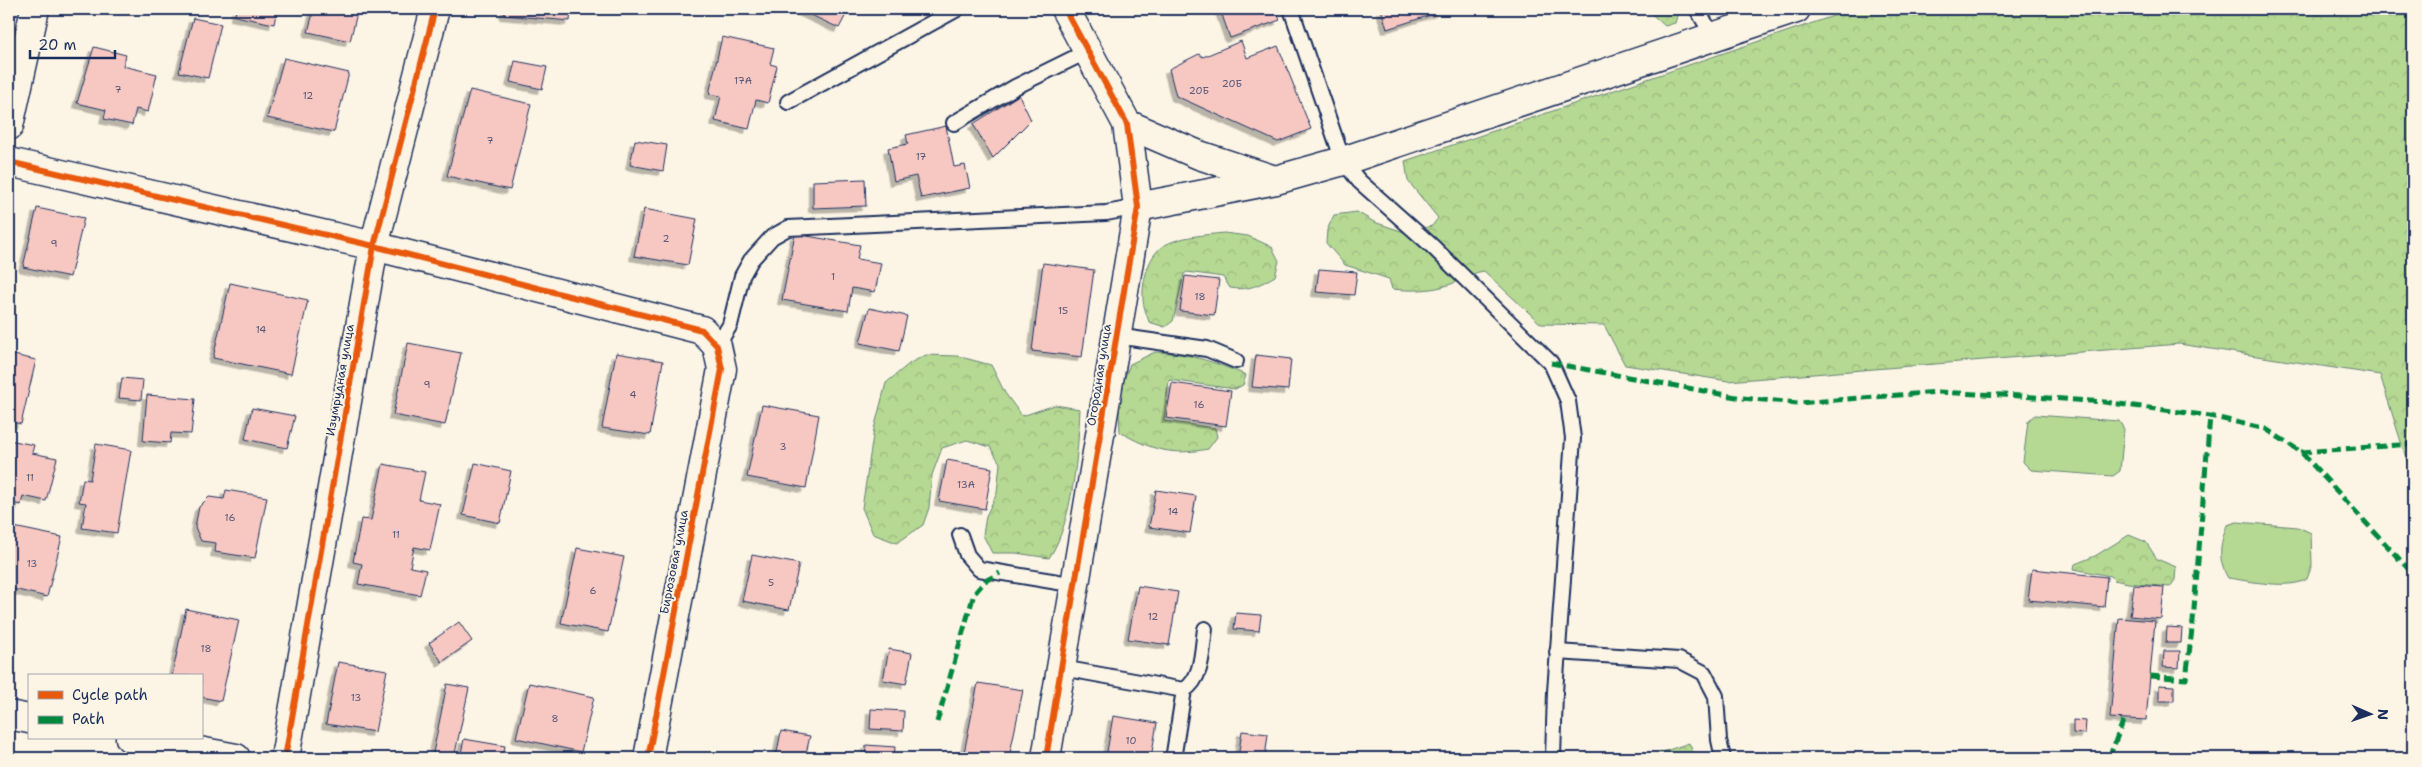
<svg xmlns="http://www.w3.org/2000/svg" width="2422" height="767" viewBox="0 0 2422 767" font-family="'Shantell Sans',sans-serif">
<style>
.green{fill:#b5d892;stroke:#688478}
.forest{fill:url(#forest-crowns);stroke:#688478}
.building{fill:#f7c7c2;stroke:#1b2f5e;filter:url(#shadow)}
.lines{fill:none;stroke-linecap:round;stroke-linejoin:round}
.lane-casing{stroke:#1b2f5e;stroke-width:18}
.street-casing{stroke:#1b2f5e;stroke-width:31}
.lane{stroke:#fcf5e5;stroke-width:14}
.street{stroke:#fcf5e5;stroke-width:28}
.quiet{stroke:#00873e;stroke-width:5;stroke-dasharray:10 5;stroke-linecap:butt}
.cycleway-casing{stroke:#fcf5e5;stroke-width:9}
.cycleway{stroke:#e8590c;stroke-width:6}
.labels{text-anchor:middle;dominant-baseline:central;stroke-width:4;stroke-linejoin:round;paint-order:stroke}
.number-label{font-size:10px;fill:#525577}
.street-label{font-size:12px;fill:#1b2f5e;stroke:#fcf5e5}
</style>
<defs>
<pattern id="forest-crowns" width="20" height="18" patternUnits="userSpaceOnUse" patternTransform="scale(1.25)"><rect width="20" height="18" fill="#b5d892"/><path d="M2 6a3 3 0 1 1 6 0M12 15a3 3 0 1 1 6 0" fill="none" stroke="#9bba80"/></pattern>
<filter id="shadow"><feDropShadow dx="-4.5" dy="4.5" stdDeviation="0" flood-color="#0004"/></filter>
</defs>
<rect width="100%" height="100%" fill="#fcf5e5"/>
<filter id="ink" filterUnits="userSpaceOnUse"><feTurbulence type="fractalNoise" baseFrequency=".02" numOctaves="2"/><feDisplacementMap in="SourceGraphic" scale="10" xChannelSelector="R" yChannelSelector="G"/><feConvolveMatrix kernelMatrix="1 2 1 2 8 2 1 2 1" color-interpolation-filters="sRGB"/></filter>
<g filter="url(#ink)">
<!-- green -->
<g class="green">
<polygon points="2035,415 2119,421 2124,429 2120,471 2113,476 2031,470 2023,462 2028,421"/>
<path d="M2237 522 2298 527 2311 533 2312 565 2307 579C2290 590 2249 581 2228 578 2217 560 2220 544 2227 525Z"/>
</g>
<!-- forest -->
<g class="forest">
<polygon points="1646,9 1679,9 1675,23 1665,26"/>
<path d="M1854 9H2413V480L2380 375 2179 344 1728 381 1625 365 1604 325 1541 324 1484 271C1470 273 1463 280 1451 284 1433 291 1411 291 1392 289L1389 279 1345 265 1326 243 1327 230 1334 215 1357 212 1374 222 1404 232 1432 226 1438 218 1408 181 1405 161Z"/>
<path d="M1224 233 1248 236 1272 247 1279 261 1275 276C1260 285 1248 291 1230 288L1223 277 1187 272 1184 274 1173 321 1165 327 1149 322C1147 315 1143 306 1143 299 1142 282 1148 256 1163 246 1180 236 1205 235 1224 233Z"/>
<path d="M1155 352C1188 352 1216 363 1246 375L1243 385 1235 389 1169 380 1164 421 1215 428 1217 437 1208 449C1172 456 1151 450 1120 432L1118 395 1130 364Z"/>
<path d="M926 355 957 356 991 365 1005 393 1022 416 1055 405 1080 409C1078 451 1073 523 1049 558L1016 553H992L983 535 986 516 997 493 1000 463 990 447 967 440 942 448 932 475 929 508 923 525 897 543 873 534 862 508 874 429 886 383 910 363Z"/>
<polygon points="2129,535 2146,542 2157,559 2176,567 2175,580 2170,587 2128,583 2114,580 2110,576 2074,569 2075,564 2095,556"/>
<polygon points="1689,743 1696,758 1645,758"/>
</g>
<!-- building -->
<g class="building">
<polygon points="236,9 277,9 274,24 235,16"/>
<polygon points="314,9 358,9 350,41 308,32"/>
<polygon points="505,9 571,9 570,21 504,15"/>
<polygon points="798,9 849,9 839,28"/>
<polygon points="1220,9 1276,9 1280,20 1230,38"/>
<polygon points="1381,9 1439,9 1440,12 1387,29"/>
<polygon points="193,18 221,24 208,78 179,72"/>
<polygon points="722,37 774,48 770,64 777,66 768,103 756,100 749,129 715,121 721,96 709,94"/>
<polygon points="1241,41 1247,58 1278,46 1311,129 1278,142 1176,96 1169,69 1199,54 1203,57"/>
<polygon points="94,47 126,55 123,66 157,74 148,112 136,109 132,125 104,119 106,110 77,103"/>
<polygon points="284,58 349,73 334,132 267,118"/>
<polygon points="515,61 547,67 542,89 510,82"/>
<polygon points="470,90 531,104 510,190 447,176"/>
<polygon points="1019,95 1031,120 993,158 973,124"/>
<polygon points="946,126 954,167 965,165 970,188 921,198 916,176 894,181 888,148 908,144 906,135"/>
<polygon points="635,140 667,145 663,171 630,165"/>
<polygon points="865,179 866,206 813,208 813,181"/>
<polygon points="37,208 84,218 70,277 23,267"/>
<polygon points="644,209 697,219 688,265 634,256"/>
<polygon points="795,234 860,245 857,259 881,263 875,292 852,288 848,311 782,300"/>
<polygon points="1043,263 1094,270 1082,357 1032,351"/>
<polygon points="1319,269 1357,272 1354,295 1316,292"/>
<polygon points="1185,276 1219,280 1214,315 1180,311"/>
<polygon points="230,283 308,300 291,374 213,358"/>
<polygon points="869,308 907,316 899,351 860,343"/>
<polygon points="408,343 461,353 445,425 393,415"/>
<polygon points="616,353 663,361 650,435 602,428"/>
<polygon points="9,354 36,360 21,424 9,421"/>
<polygon points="1256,355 1291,359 1288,390 1252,387"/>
<polygon points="122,378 143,380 141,400 119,398"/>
<polygon points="1172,383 1231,391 1226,426 1166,418"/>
<polygon points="147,395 195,399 191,434 171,433 170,443 143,441"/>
<polygon points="762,405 819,415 806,488 747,477"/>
<polygon points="252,408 295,416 287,448 245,439"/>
<polygon points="9,440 34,445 32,453 57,458 46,501 23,496 21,505 9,502"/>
<polygon points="96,444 131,450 117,533 82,528 86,503 79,502 83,479 90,480"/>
<polygon points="947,460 992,468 985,509 939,501"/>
<polygon points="475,463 511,471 500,523 463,515"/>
<polygon points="383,464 425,472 419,500 440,504 430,550 414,547 410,567 426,570 420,595 358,584 362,564 353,562 361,519 371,520"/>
<polygon points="226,490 267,497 255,558 215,552 216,543 201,541 195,527 199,507 209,497 224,499"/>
<polygon points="1156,490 1196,496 1190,533 1149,527"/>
<polygon points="9,526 62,537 47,597 9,588"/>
<polygon points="577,548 624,557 608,632 561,623"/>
<polygon points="752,555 799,564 789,610 742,601"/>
<polygon points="2032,569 2107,577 2104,607 2028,600"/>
<polygon points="2134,585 2164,587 2161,619 2130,616"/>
<polygon points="1138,586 1178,592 1169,645 1128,639"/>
<polygon points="186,609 239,620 221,701 201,697 201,676 172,676"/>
<polygon points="1236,613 1261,615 1259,631 1234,629"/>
<polygon points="2119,618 2155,621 2146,720 2110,718"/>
<polygon points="459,622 472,641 442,662 429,643"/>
<polygon points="2167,627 2182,628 2181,643 2166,643"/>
<polygon points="889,649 912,653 906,684 883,680"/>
<polygon points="2164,651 2180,651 2179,668 2163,667"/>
<polygon points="338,662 387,670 375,732 326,724"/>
<polygon points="529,683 594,697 581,752 516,738"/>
<polygon points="978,683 1023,690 1009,758 963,758"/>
<polygon points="447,684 469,688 454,758 432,758"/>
<polygon points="2159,685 2174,686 2174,701 2159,701"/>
<polygon points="871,709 904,711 903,731 870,729"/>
<polygon points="1113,716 1157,723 1151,758 1106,758"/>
<polygon points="2073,720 2086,721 2085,734 2073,733"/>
<polygon points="781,731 810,736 805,758 776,758"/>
<polygon points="1242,731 1268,734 1265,758 1238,758"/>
<polygon points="464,739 505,746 503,758 460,758"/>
<polygon points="866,745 895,747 894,758 865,758"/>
</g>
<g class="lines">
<!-- lane casing -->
<g class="lane-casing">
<g id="lane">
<polyline points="1291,9 1343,161 1359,181 1432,246 1551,363 1568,401 1573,438 1555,692 1553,758"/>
<polyline points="1697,9 1714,38"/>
<polyline points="788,102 957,9"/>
<polyline points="954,123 1015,87 1088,51"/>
<polyline points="1116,336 1207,349 1236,361"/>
<polyline points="717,346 730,325 742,276 751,260 772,237 788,228 1106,213 1138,207"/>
<polyline points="960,535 967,555 979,569 1076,585"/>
<polyline points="1557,652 1679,660 1704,673 1716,696 1719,740 1723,758"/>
<polyline points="1062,668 1184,690 1174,753"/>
<path d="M1184 690C1203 679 1202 649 1205 629"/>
</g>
</g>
<!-- street casing -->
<g class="street-casing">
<g id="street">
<polyline points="1127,124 1199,155 1275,180"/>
<polyline points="9,126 35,9"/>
<polyline points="9,162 374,246 702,330 717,346 722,369 648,758"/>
<polyline points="1138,207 1276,180 1343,161 1796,9"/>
<polyline points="9,715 29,719"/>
<polyline points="130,738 236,758"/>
<polyline points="285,758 374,246 435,9"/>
<polyline points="1046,758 1138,207 1127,124 1065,9"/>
</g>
</g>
<!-- lane -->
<use href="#lane" class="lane"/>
<!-- street -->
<use href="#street" class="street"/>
<!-- quiet -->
<g class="quiet">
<polyline points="1551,363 1742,398 1798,403 1938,392 2021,396 2104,402 2210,416 2266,429 2301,452 2413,574"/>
<polyline points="2301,452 2413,444"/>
<polyline points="2150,676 2186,679 2193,621 2210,416"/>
<polyline points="937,722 974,594 985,581 1000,573"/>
<polyline points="2109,758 2124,719"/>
</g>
<!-- cycleway casing -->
<g class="cycleway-casing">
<g id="cycleway">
<polyline points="9,162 374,246 702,330 717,346 722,369 648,758"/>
<polyline points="285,758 374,246 435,9"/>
<polyline points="1046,758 1138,207 1127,124 1065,9"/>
</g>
</g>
<!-- cycleway -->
<use href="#cycleway" class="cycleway"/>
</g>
</g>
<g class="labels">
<!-- number labels -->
<g class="number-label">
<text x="743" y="80">17А</text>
<text x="1232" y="83">20Б</text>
<text x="118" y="89">7</text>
<text x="1199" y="90">20Б</text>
<text x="308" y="95">12</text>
<text x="490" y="140">7</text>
<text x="921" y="156">17</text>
<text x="666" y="238">2</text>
<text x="54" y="243">9</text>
<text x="833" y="276">1</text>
<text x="1200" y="296">18</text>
<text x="1063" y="310">15</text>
<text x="261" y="329">14</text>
<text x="427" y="384">9</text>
<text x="633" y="394">4</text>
<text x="1199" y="404">16</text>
<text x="783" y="446">3</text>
<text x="30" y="477">11</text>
<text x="966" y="484">13А</text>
<text x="1173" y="511">14</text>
<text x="230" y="517">16</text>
<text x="396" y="534">11</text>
<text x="32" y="563">13</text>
<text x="771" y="582">5</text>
<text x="593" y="590">6</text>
<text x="1153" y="616">12</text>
<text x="206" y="648">18</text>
<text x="356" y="697">13</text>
<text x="555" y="718">8</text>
<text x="1131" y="740">10</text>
</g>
<!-- street labels -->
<g class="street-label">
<text transform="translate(1099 375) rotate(-81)">Огородная улица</text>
<text transform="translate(340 380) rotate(-80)">Изумрудная улица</text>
<text transform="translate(674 562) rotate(-79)">Бирюзовая улица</text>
</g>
</g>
<!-- margin -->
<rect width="2422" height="767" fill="none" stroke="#fcf5e5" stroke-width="30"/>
<rect x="15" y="15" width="2392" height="737" fill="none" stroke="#1b2f5e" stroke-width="2" filter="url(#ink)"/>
<!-- legend -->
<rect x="28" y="674" width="175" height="65" fill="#fcf5e5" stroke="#a2a6af"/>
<rect x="38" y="691" width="25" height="8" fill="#e8590c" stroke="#a2a6af"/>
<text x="72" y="700" font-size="15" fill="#1b2f5e">Cycle path</text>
<rect x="38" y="716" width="25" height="8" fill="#00873e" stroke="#a2a6af"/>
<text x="72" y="724" font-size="15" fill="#1b2f5e">Path</text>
<!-- north arrow -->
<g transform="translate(2370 714) rotate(92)" stroke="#fcf5e5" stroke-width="4" paint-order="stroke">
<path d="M0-4L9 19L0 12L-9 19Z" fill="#1b2f5e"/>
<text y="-8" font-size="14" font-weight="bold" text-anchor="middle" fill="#1b2f5e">N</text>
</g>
<!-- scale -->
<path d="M30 50v8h85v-8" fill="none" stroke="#1b2f5e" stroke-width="2.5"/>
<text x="38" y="50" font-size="15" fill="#1b2f5e" stroke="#fcf5e5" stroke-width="4" paint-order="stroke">20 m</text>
</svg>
